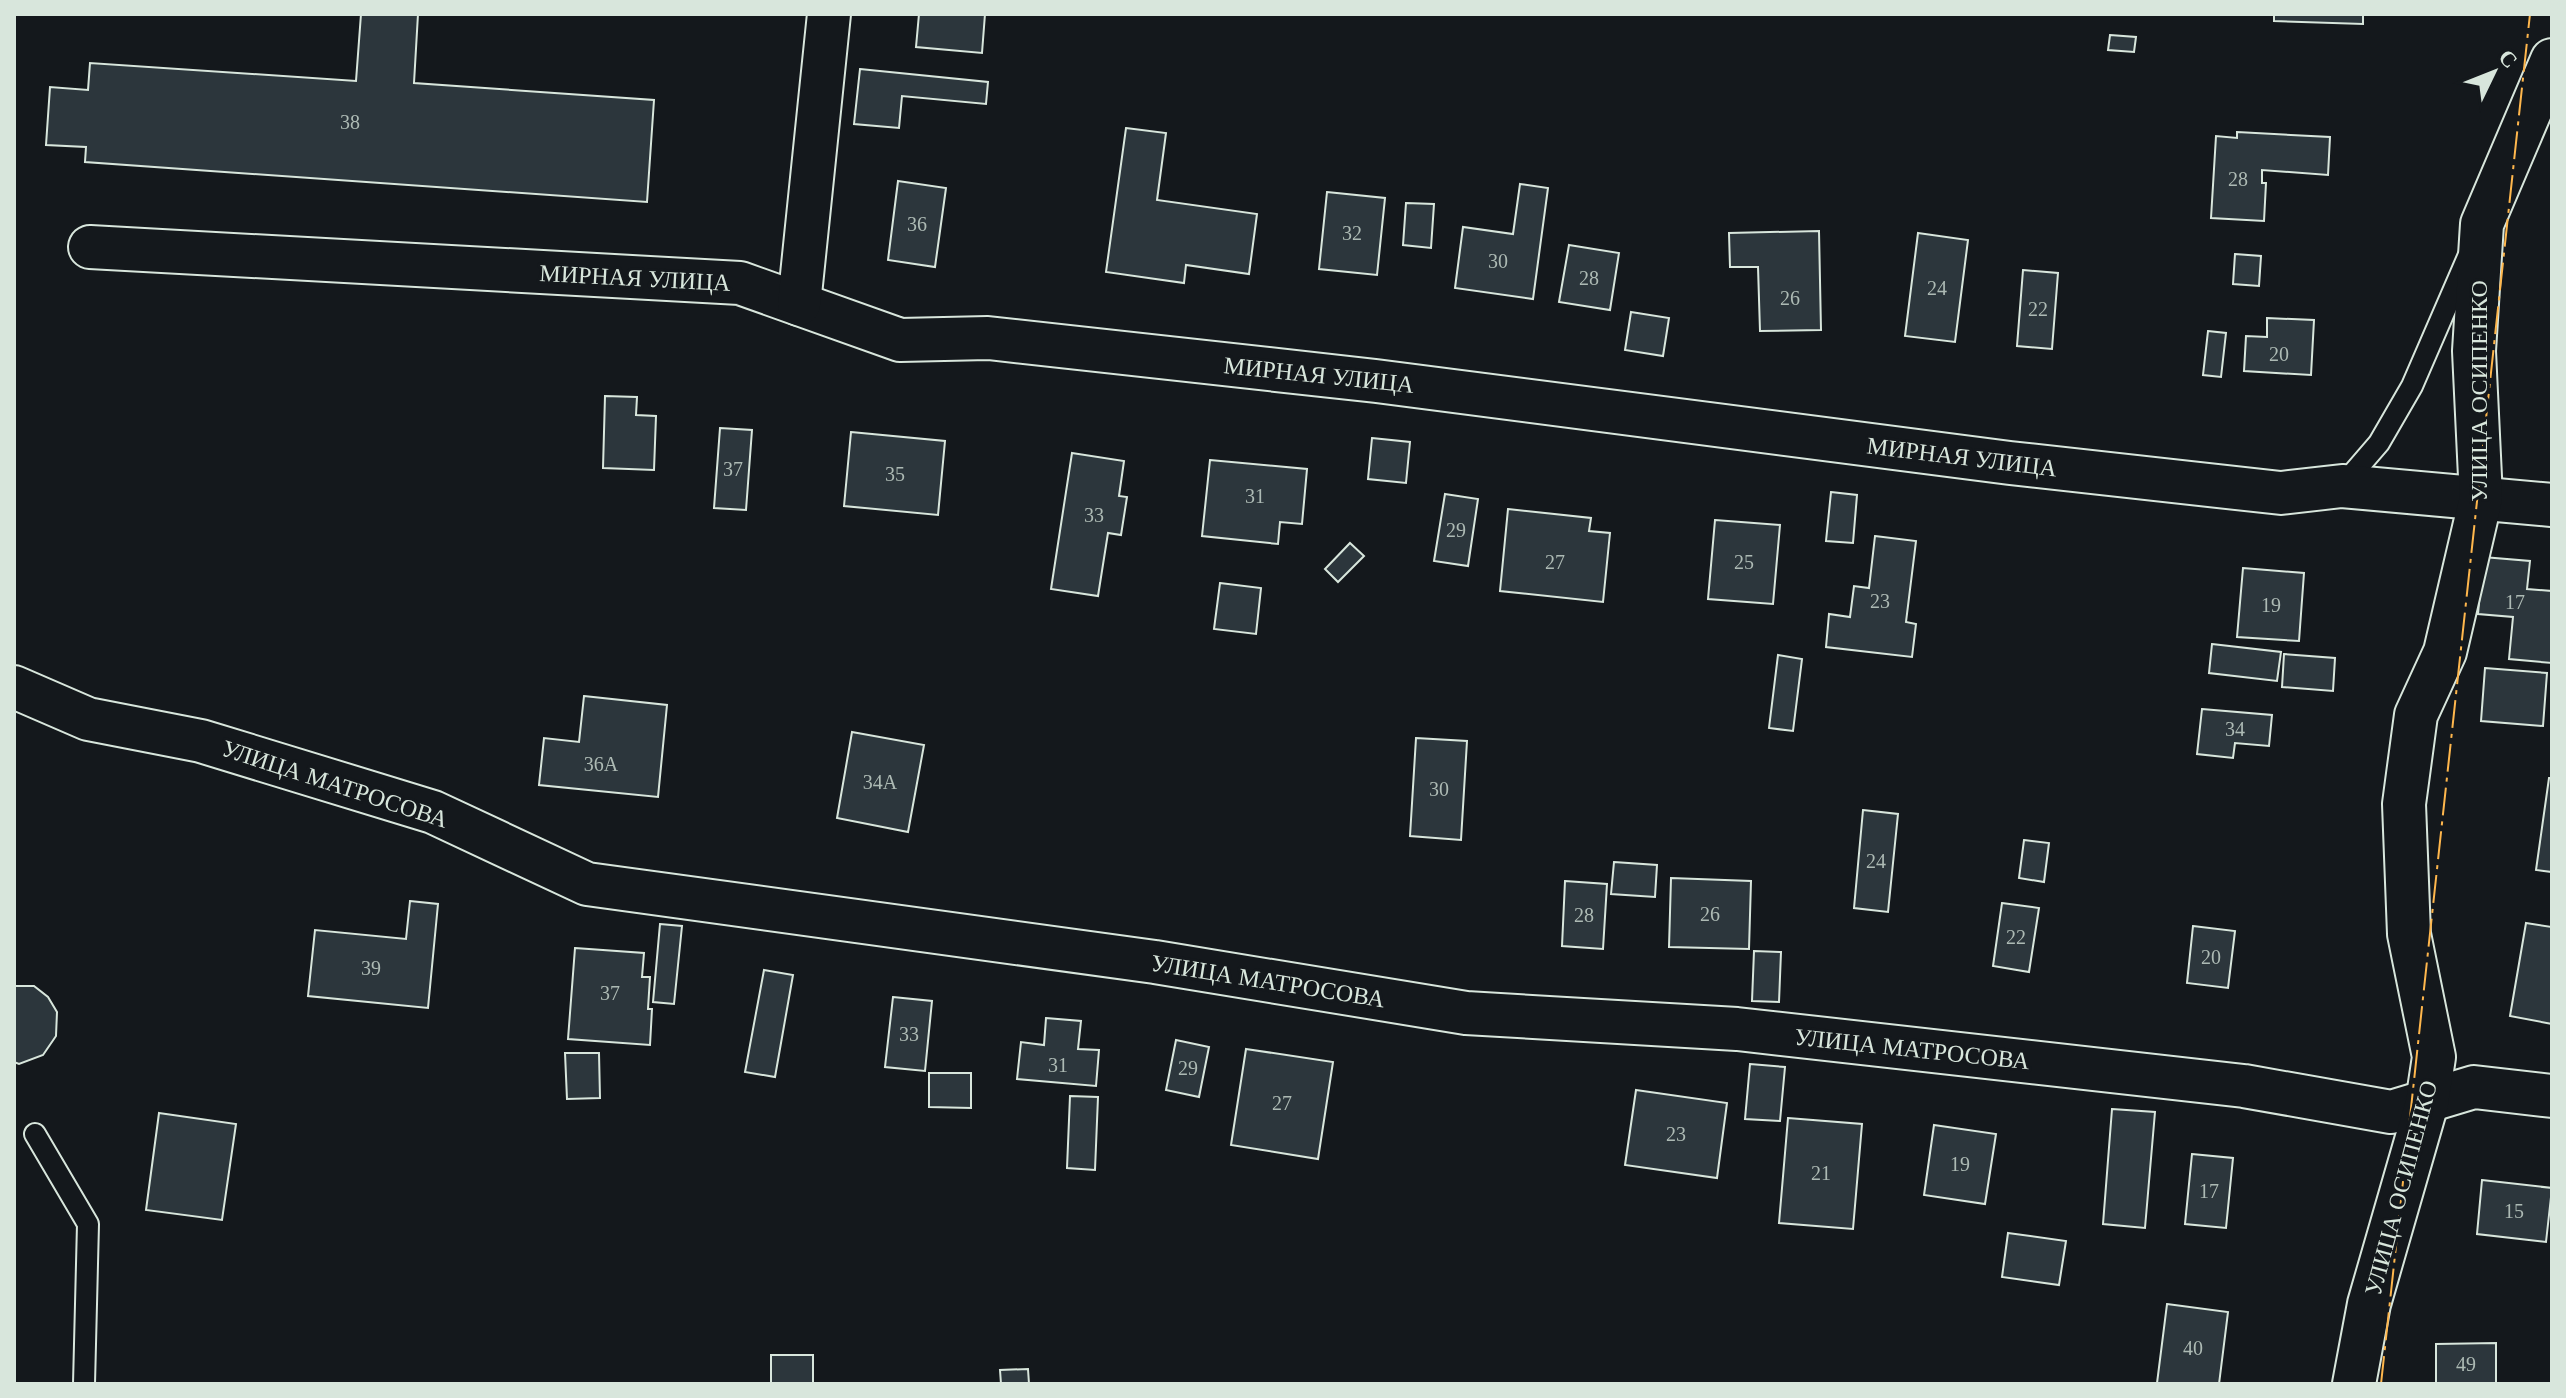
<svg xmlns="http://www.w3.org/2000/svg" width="2566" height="1398" viewBox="0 0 2566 1398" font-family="'Times New Roman',serif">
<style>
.building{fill:#2c363c;stroke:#d8e6dc;stroke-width:2}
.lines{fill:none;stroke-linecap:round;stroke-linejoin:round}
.lane-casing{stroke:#d8e6dc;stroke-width:24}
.street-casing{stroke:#d8e6dc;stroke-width:46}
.lane{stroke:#14181c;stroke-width:20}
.street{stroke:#14181c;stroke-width:42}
.power{stroke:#ffb74d;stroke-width:2;stroke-dasharray:28 6 4 6;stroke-linecap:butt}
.labels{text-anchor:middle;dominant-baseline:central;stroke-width:6;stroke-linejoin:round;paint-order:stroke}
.number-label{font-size:20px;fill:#adbab4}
.street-label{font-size:24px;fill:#d8e6dc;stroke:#14181c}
</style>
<rect width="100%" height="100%" fill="#14181c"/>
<!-- building -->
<g class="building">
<polygon points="361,14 418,14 414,83 654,100 647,202 85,162 86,147 46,145 50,87 88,90 90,63 356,81"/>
<polygon points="919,14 985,14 982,53 916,47"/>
<polygon points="2274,14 2363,14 2363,24 2274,21"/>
<polygon points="2110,35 2136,37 2134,52 2108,50"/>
<polygon points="860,69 988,82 986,104 902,96 899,128 854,124"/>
<polygon points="1126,128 1166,133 1157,200 1257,214 1249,274 1186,265 1184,283 1106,272"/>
<polygon points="2237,132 2330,137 2328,175 2262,170 2262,183 2266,183 2264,221 2211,218 2216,136 2237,138"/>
<polygon points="898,181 946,188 935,267 888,260"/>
<polygon points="1520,184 1548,188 1533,299 1455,288 1463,227 1513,234"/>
<polygon points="1327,192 1385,198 1377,275 1319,269"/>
<polygon points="1406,203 1434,204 1431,248 1403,245"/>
<polygon points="1819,231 1821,330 1760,331 1758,267 1730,267 1729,233"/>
<polygon points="1918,233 1968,240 1955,342 1905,336"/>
<polygon points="1569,245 1619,253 1610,310 1559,302"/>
<polygon points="2235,254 2261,256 2259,286 2233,284"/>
<polygon points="2023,270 2058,273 2052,349 2017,346"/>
<polygon points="1631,312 1669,318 1663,356 1625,350"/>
<polygon points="2267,318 2314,320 2311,375 2244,371 2246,336 2267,337"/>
<polygon points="2208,331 2226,333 2221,377 2203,375"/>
<polygon points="605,396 637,397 636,415 656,416 654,470 603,468"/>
<polygon points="720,428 752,430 746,510 714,508"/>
<polygon points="851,432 945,441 938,515 844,506"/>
<polygon points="1372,438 1410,442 1406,483 1368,479"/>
<polygon points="1072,453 1124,461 1119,496 1127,497 1121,535 1108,533 1098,596 1051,589"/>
<polygon points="1210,460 1307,469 1302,524 1280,522 1278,544 1202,536"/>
<polygon points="1831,492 1857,495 1853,543 1826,541"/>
<polygon points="1445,494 1478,499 1468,566 1434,561"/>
<polygon points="1508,509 1591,518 1589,531 1610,533 1603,602 1500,591"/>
<polygon points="1715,520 1780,525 1773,604 1708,599"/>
<polygon points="1875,536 1916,541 1906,622 1916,624 1912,657 1826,647 1829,614 1850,617 1854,586 1869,588"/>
<polygon points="1350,543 1364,556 1338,582 1325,569"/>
<polygon points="2483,557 2530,561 2527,589 2552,591 2552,663 2509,659 2513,617 2478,614"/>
<polygon points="2243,568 2304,573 2299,641 2237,637"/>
<polygon points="1220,583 1261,588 1256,634 1214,629"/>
<polygon points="2212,644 2281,652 2277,681 2209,673"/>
<polygon points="2284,654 2335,658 2333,691 2282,687"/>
<polygon points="1778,655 1802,659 1793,731 1769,728"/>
<polygon points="2485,668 2547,673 2543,726 2481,721"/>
<polygon points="584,696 667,705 658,797 539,785 544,738 579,742"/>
<polygon points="2202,709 2272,715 2269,746 2235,743 2233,758 2197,754"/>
<polygon points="852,732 924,745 908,832 837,818"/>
<polygon points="1416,738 1467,741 1461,840 1410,836"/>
<polygon points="2549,778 2552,778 2552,872 2536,870"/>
<polygon points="1863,810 1898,814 1888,912 1854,908"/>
<polygon points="2024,840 2049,843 2044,882 2019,878"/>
<polygon points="1614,862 1657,865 1655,897 1611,894"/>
<polygon points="1671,878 1751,881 1749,949 1669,947"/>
<polygon points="1565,881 1607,884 1603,949 1562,946"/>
<polygon points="410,901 438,904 428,1008 308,996 315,930 406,939"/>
<polygon points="2002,903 2039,908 2029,972 1993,966"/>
<polygon points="2526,923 2552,927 2552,1024 2510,1016"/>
<polygon points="660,924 682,926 674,1004 653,1002"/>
<polygon points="2193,926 2235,931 2228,988 2187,983"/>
<polygon points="575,948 644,953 642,977 650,977 648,1009 652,1009 650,1045 568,1039"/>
<polygon points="1754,951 1781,952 1779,1002 1752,1001"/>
<polygon points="764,970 793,975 775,1077 745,1072"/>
<polygon points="14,986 34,986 48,997 57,1012 56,1036 43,1055 19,1064 14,1062"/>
<polygon points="893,997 932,1001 925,1071 885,1067"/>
<polygon points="1046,1018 1081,1021 1078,1049 1099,1050 1096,1086 1017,1079 1021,1042 1044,1045"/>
<polygon points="1176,1040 1209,1047 1199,1097 1166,1090"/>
<polygon points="1246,1049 1333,1062 1318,1159 1231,1145"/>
<polygon points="565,1053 599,1053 600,1098 567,1099"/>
<polygon points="1750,1064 1785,1067 1780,1121 1745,1119"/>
<polygon points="929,1073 971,1073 971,1108 929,1107"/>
<polygon points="1636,1090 1727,1103 1717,1178 1625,1165"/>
<polygon points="1070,1096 1098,1097 1095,1170 1067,1168"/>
<polygon points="2112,1109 2155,1112 2145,1228 2103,1224"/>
<polygon points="159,1113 236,1124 222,1220 146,1210"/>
<polygon points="1788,1118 1862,1124 1853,1229 1779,1223"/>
<polygon points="1934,1125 1996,1134 1985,1204 1924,1195"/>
<polygon points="2192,1154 2233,1158 2226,1228 2185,1224"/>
<polygon points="2482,1180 2552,1188 2546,1242 2477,1234"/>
<polygon points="2008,1233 2066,1241 2059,1285 2002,1277"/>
<polygon points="2167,1304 2228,1312 2219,1384 2157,1383"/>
<polygon points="2496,1343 2496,1384 2436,1384 2436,1344"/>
<rect x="771" y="1355" width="42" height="29"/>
<polygon points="1028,1369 1029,1384 1001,1384 1000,1370"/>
</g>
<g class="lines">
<!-- lane casing -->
<g class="lane-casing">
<g id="lane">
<polyline points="2342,486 2379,443 2412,386 2468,257"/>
<polyline points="35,1134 88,1224 84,1384"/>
</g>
</g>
<!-- street casing -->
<g class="street-casing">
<g id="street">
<polyline points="90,247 740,283 900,340 988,338 1376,381 2010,463 2281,493 2342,486 2552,505"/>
<polyline points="799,304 829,14"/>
<polyline points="14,687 88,719 201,741 433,812 587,884 1155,962 1466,1013 1737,1029 2244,1086 2391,1112 2474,1087 2552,1096"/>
<polyline points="2354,1384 2369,1304 2427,1103 2434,1057 2409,934 2404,804 2416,715 2445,652 2481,498 2474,351 2482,224 2552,60"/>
</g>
</g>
<!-- lane -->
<use href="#lane" class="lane"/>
<!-- street -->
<use href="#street" class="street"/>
<!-- power -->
<polyline class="power" points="2381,1384 2530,14"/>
</g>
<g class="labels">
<!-- number labels -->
<g class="number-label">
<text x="350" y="122">38</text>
<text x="2238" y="179">28</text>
<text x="917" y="224">36</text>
<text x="1352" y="233">32</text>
<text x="1498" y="261">30</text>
<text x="1589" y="278">28</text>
<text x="1937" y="288">24</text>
<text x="1790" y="298">26</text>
<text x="2038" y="309">22</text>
<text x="2279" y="354">20</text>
<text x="733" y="469">37</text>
<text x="895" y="474">35</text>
<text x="1255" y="496">31</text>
<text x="1094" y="515">33</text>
<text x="1456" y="530">29</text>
<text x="1555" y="562">27</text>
<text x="1744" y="562">25</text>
<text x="1880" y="601">23</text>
<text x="2515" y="602">17</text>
<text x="2271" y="605">19</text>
<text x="2235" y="729">34</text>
<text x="601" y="764">36А</text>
<text x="880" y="782">34А</text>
<text x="1439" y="789">30</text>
<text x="1876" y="861">24</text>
<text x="1710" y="914">26</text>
<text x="1584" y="915">28</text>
<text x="2016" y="937">22</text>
<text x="2211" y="957">20</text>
<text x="371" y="968">39</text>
<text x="610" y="993">37</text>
<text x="909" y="1034">33</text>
<text x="1058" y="1065">31</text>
<text x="1188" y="1068">29</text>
<text x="1282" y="1103">27</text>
<text x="1676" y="1134">23</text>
<text x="1960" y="1164">19</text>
<text x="1821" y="1173">21</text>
<text x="2209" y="1191">17</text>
<text x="2514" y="1211">15</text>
<text x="2193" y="1348">40</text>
<text x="2466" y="1364">49</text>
</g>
<!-- street labels -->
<g class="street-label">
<text transform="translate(635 278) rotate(3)">МИРНАЯ УЛИЦА</text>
<text transform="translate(1319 375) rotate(6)">МИРНАЯ УЛИЦА</text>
<text transform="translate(2479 391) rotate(-90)">УЛИЦА ОСИПЕНКО</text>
<text transform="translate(1962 457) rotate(7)">МИРНАЯ УЛИЦА</text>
<text transform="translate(335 784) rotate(18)">УЛИЦА МАТРОСОВА</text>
<text transform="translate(1268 981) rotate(9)">УЛИЦА МАТРОСОВА</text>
<text transform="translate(1912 1049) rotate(6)">УЛИЦА МАТРОСОВА</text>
<text transform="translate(2401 1188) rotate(-75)">УЛИЦА ОСИПЕНКО</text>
</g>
</g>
<!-- border -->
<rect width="2566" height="1398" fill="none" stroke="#d8e6dc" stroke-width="32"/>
<!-- north arrow -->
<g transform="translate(2494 72) rotate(47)" stroke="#14181c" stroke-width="6" paint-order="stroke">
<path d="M0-6L14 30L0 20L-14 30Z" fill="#d8e6dc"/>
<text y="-12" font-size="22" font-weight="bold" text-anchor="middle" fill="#d8e6dc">С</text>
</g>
</svg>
